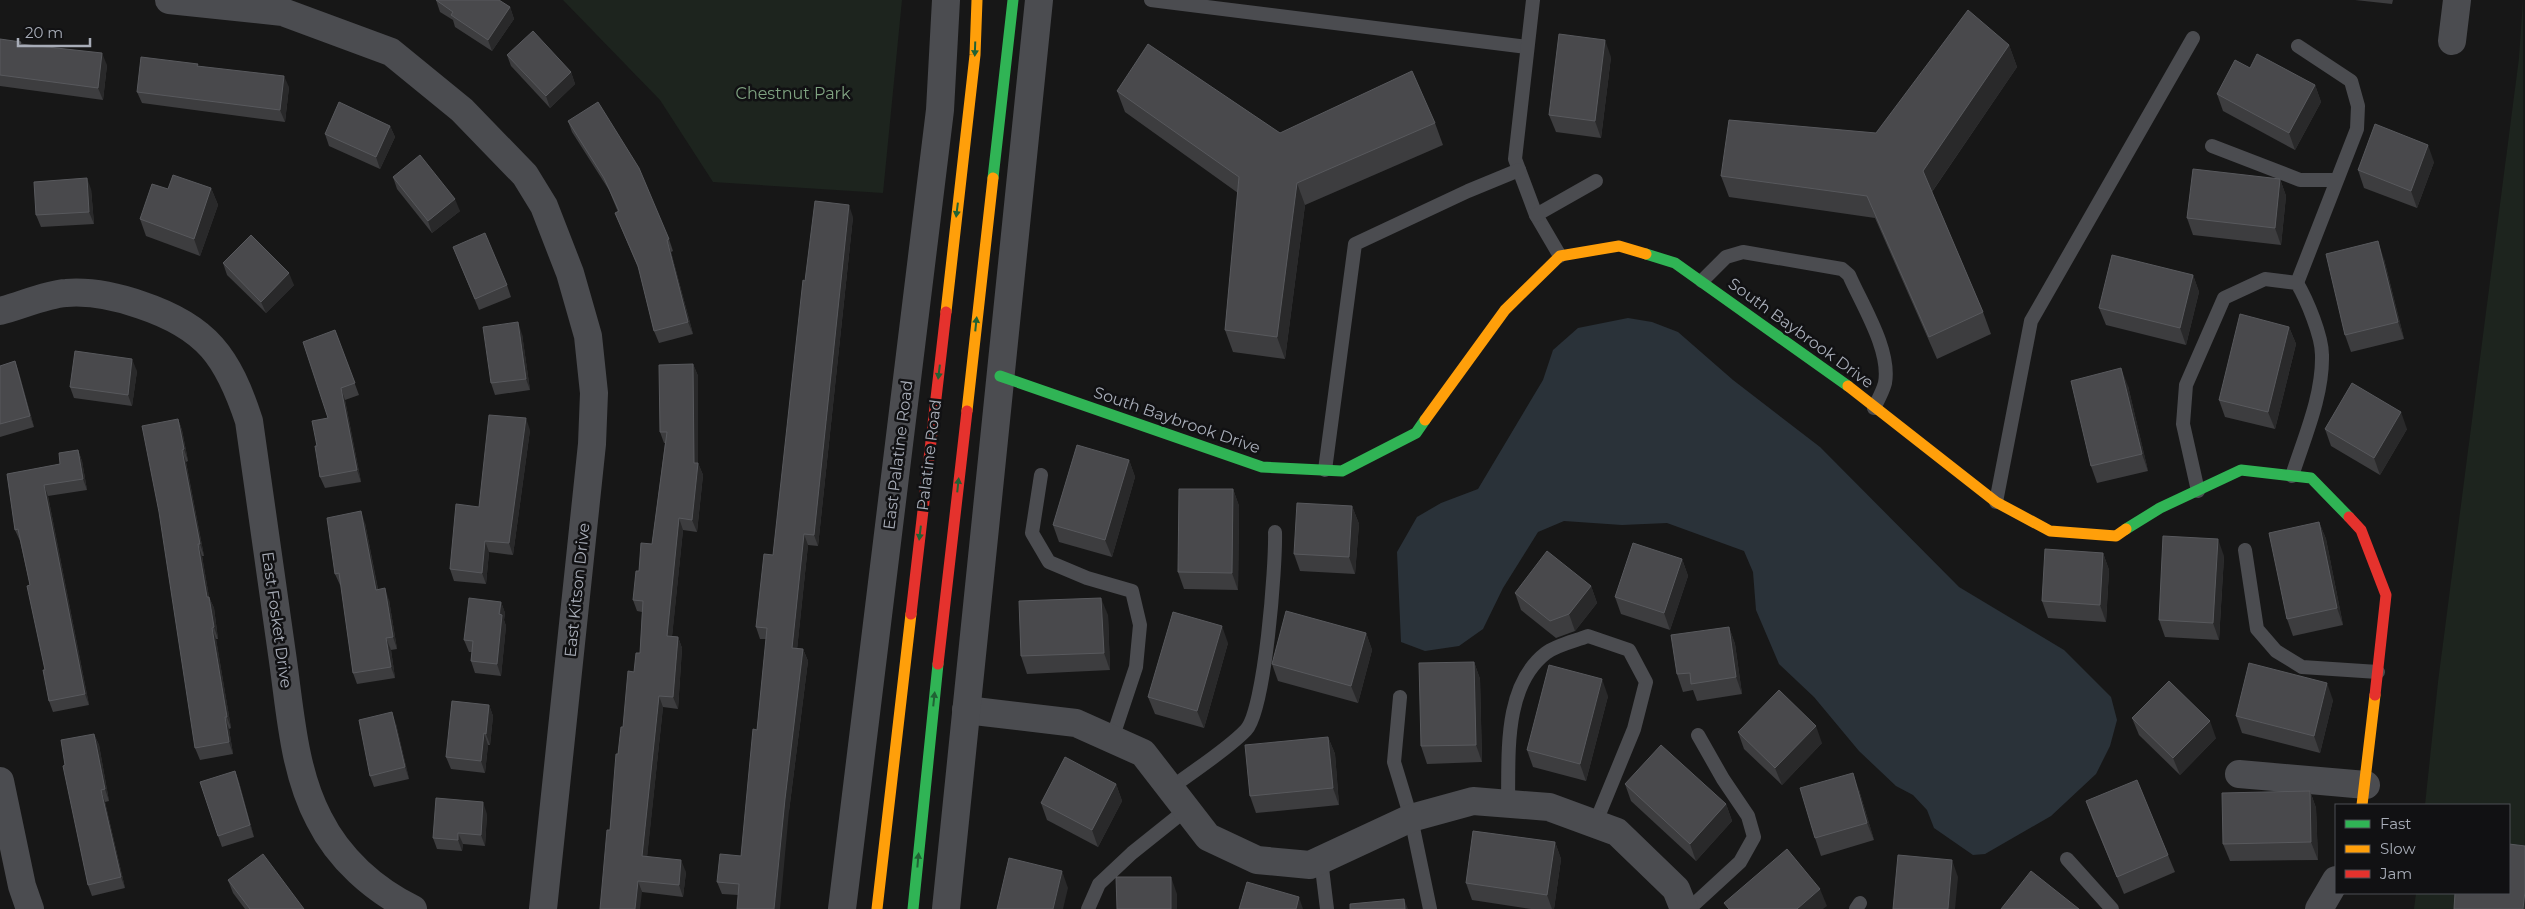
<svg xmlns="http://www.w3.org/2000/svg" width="2525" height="909" viewBox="0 0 2525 909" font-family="Montserrat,sans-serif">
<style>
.green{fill:#1d241e}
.water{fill:#2a3239}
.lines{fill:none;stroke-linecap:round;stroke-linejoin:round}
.lane{stroke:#4b4c50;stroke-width:14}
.street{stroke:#4b4c50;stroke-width:28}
.fast{stroke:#30b455;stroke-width:11}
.slow{stroke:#ff9f0a;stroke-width:11}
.jam{stroke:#e5322d;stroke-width:11}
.wall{fill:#3d3d3f}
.shaded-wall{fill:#29292a}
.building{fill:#49494c;stroke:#58595d}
.oneway{fill:#206234}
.labels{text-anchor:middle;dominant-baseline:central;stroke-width:5;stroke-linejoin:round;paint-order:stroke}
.park-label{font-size:16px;fill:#7fa381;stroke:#111113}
.street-label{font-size:16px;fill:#a8adb8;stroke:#111113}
</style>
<rect width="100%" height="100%" fill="#171717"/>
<!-- green -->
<g class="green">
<polygon points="563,0 902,0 883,193 713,182 660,100"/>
<polygon points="2523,0 2525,909 2414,909 2416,893 2509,893 2509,805 2425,805 2438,682 2519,58"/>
</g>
<!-- water -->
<polygon class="water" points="1628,318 1652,322 1678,332 1733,380 1820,447 1959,587 2064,650 2111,697 2117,720 2110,746 2096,774 2051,816 1985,854 1973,855 1934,828 1927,810 1913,795 1896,786 1859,751 1814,697 1779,664 1756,610 1753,572 1744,551 1667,523 1622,525 1564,521 1538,532 1503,588 1483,629 1459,646 1425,651 1401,642 1397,552 1417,517 1441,503 1478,489 1543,380 1553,350 1578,328"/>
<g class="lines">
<!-- lane -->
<g class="lane">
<polyline points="1151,0 1527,47"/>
<polyline points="1533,0 1515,159 1536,215 1560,256"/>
<polyline points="2212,146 2300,180 2336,180"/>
<polyline points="1536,215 1596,181"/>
<path d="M1702 281 1726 257 1743 252 1842 269 1849 275C1862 305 1891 350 1885 383 1883 391 1878 400 1874 408"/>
<polyline points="2297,283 2357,129 2358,106 2351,81 2298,46"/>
<polyline points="1325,470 1355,244 1468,191 1519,170"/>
<polyline points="1041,475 1032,533 1049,562 1087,578 1132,591 1140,625 1136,667 1112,739"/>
<path d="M2198 491 2183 424 2186 385 2224 298 2265 279 2297 283C2307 300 2322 336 2322 355 2323 396 2304 438 2292 476"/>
<polyline points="1996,502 2031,321 2193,38"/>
<polyline points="2245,550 2257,629 2276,651 2302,667 2378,672"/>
<polyline points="1400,697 1394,762 1411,818 1430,909"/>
<path d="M1171 788C1193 771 1227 750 1246 730 1265 710 1276 565 1275 532"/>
<path d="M1508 803C1509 755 1503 686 1546 653 1556 645 1575 641 1588 636L1629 650 1646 682 1634 729 1595 824"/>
<polyline points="2067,859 2112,909"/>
<polyline points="1321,860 1327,909"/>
<polyline points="1088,909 1099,884 1132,853 1187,809"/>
<polyline points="1689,909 1740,862 1754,837 1748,816 1723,779 1698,735"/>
<polyline points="1856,909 1860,903"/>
</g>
<!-- street -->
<g class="street">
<polyline points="169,0 283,12 391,52 462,110 525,175 544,206 570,273 588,336 594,393 592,444 543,909"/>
<polyline points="2452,41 2457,0"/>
<path d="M0 311C20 306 47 294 66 293 91 291 118 297 141 305 207 327 228 357 249 421 260 499 271 576 282 654 290 708 293 770 319 819 339 859 374 890 413 909"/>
<polyline points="966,710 1076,723 1143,753 1208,837 1257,860 1310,865 1411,818 1473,801 1549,807 1617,832 1676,889 1684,909"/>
<polyline points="2239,774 2366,785"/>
<polyline points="0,781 22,886 30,909"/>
<polyline points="842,909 940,110 946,0"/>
<polyline points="946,909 1039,0"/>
<polyline points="2319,909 2336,880"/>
</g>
<!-- fast -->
<g class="fast">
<polyline points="993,178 1013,0"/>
<polyline points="1646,254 1675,263 1848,386"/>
<polyline points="1000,376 1262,467 1342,471 1416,433 1425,420"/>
<polyline points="2126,529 2160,508 2241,470 2311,478 2349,517"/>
<polyline points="913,909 938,664"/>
</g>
<!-- slow -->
<g class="slow">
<polyline points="946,312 975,55 977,0"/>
<polyline points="1848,386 1996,502 2050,531 2116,536 2126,529"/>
<polyline points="967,411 993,178"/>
<polyline points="1425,420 1505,310 1560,256 1619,246 1646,254"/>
<polyline points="2362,805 2375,695"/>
<polyline points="877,909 911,614"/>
</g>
<!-- jam -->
<g class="jam">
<polyline points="2349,517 2361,530 2386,595 2375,695"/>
<polyline points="911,614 946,312"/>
<polyline points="938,664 967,411"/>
</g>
</g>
<!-- wall -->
<g class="wall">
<polygon points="436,0 510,7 514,19 492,51 455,27 453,20 440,12"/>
<polygon points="2355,0 2393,0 2392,4"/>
<polygon points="0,39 21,42 21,44 107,65 103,100 0,86"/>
<polygon points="2009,45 2017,67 1932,192 1983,312 1991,334 1937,359 1875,218 1729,197 1721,176 1876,133"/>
<polygon points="507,55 571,72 575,84 550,108 511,66"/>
<polygon points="1611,57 1601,138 1556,132 1549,115"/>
<polygon points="198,66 289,87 285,122 142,103 137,92"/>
<polygon points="2250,68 2315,85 2321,102 2295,150 2223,111 2217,94"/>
<polygon points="1117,91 1280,133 1435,123 1443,145 1305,205 1285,359 1233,352 1225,330 1238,193 1125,112"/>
<polygon points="568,121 669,239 673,251 671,252 693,334 659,343 654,331 639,270 615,213 618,212 609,190 572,132"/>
<polygon points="390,126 395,137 380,169 329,146 325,134"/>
<polygon points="2434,162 2417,208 2364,188 2358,170"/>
<polygon points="393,177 460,211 432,233 397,189"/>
<polygon points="2280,179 2286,196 2281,245 2193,235 2187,218"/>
<polygon points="211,188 218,205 200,256 146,236 140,219 168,189"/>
<polygon points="91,189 94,224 41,227 36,215"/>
<polygon points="853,217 818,546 808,545 797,649 803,649 808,661 789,811 738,895 722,894 717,882 741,856 757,730 766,639 760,639 756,627 773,555 805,281"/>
<polygon points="453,247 507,285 511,297 479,310"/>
<polygon points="2384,259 2404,339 2351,352 2345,335"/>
<polygon points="223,263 294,285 266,313 227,275"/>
<polygon points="2193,275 2199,292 2186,345 2106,325 2099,308"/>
<polygon points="2289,327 2296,344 2275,429 2225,417 2219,400"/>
<polygon points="335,330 359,395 345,400 361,482 325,488 320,477 317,446 328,418"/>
<polygon points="522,334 530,390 495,395 491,383"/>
<polygon points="15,361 19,373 34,427 0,437 0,366"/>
<polygon points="693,364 698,376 698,463 703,475 697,532 683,530 672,636 678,637 682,648 678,709 663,707 647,856 686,872 683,897 642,892 610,830 618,754 634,672 640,653 642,612 637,611 633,600 639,571 652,544 665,443 664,443 660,432"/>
<polygon points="137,371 132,406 74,398 70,387"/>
<polygon points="2128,386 2148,471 2097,483 2091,466"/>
<polygon points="178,419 182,430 188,461 186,462 204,556 202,556 209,597 214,608 218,639 216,639 231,728 229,729 233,754 200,760 195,748"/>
<polygon points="2325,429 2407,429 2380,475 2331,446"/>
<polygon points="530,430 513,555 489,552 486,584 454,581 450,569 479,507"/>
<polygon points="78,450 82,461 87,490 48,496 89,705 53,712 49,701 45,670 30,585 20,541 15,530 7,474 60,464"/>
<polygon points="1129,460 1135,477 1112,557 1059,542 1053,525"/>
<polygon points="1233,489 1239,506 1238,590 1184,589 1178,572"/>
<polygon points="1352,506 1359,524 1355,574 1300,571 1294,554"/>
<polygon points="2319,522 2326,539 2343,625 2293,636 2287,619"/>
<polygon points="365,523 378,589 389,600 397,649 391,650 395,678 357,684 353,673 341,585 340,585 335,574"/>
<polygon points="2103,553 2109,570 2106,622 2048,618 2042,601"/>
<polygon points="2224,556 2219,640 2165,637 2159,620"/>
<polygon points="1682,559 1688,576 1670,630 1621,614 1615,597"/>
<polygon points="1591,586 1597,603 1575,631 1556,638 1521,610 1515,593"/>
<polygon points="501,602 505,613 504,620 506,626 501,676 475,673 471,661 472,652 469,652 464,640"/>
<polygon points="1108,615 1110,670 1027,674 1021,656"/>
<polygon points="1729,627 1735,644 1742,694 1697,701 1693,690 1683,692 1677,674"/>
<polygon points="1366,633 1372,650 1358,703 1278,681 1272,664"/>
<polygon points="1228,643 1204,728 1155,714 1148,697"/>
<polygon points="1474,662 1480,679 1482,762 1427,764 1421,746"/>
<polygon points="1608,696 1586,781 1533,767 1527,750"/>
<polygon points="2333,700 2320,753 2242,733 2236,716"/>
<polygon points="489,705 493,716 490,745 488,745 485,773 451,769 446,757"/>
<polygon points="2132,718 2216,738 2180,775 2139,735"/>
<polygon points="396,724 409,779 374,787 370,776"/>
<polygon points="1738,732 1822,743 1782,785 1744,749"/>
<polygon points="94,734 99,745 109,801 105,802 125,888 92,896 88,885 65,765"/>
<polygon points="1328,737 1335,754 1339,805 1256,813 1250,796"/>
<polygon points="235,771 239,782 254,837 222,847 218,836"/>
<polygon points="1116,784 1122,801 1098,847 1047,820 1041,803"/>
<polygon points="1625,784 1726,804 1732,821 1696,861 1631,801"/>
<polygon points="1859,790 1874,840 1821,856 1815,838"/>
<polygon points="2310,791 2316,808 2318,860 2230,861 2223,844"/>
<polygon points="2086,801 2168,855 2175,872 2124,894 2092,818"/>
<polygon points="487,814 485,846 463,844 462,851 437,849 433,838"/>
<polygon points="1555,842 1561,859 1554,909 1531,909 1472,900 1466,883"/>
<polygon points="228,880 304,909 245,909 233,893"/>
</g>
<!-- shaded-wall -->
<g class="shaded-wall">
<polygon points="510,7 514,19 492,51 488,40"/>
<polygon points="1605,40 1611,57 1601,138 1595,121"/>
<polygon points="2009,45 2017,67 1931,193 1923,171"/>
<polygon points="102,53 107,65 103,100 98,88"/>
<polygon points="571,72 575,84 550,108 546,96"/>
<polygon points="284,76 289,87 285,122 280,110"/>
<polygon points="2315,85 2321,102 2295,150 2289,133"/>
<polygon points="390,126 395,137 380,169 376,157"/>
<polygon points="2428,145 2434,162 2417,208 2411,191"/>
<polygon points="87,178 91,189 94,224 89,212"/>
<polygon points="2280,179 2286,196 2281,245 2275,228"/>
<polygon points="1297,183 1305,205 1285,359 1277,337"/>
<polygon points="211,188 218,205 200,256 194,239"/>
<polygon points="455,199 460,211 432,233 428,221"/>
<polygon points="849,205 853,217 818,546 814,535"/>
<polygon points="667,240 671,252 693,334 688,322"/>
<polygon points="2378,241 2384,259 2404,339 2398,322"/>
<polygon points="289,273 294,285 266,313 261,302"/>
<polygon points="2193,275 2199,292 2186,345 2180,328"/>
<polygon points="518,322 522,334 530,390 526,379"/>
<polygon points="2289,327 2296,344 2275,429 2268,412"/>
<polygon points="132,359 137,371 132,406 128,395"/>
<polygon points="15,361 19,373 34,427 30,416"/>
<polygon points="693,364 698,376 698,463 703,475 697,532 692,520 694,463"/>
<polygon points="2121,368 2128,386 2148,471 2142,454"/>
<polygon points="341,388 345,400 361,482 357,470"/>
<polygon points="2401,412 2407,429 2380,475 2374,458"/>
<polygon points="526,418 530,430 513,555 509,543"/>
<polygon points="178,419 182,430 188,461 184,449"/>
<polygon points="78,450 82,461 87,490 83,479"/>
<polygon points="182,450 186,462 204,556 200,544"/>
<polygon points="1129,460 1135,477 1112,557 1105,540"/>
<polygon points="44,485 48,496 89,705 85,694"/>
<polygon points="1233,489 1239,506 1238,590 1232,573"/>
<polygon points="1352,506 1359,524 1355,574 1349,557"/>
<polygon points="361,511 365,523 380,601 376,590"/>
<polygon points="679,518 683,530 671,647 667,636"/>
<polygon points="2319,522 2326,539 2343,625 2337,608"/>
<polygon points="804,534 808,545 796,660 792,648"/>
<polygon points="2218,539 2224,556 2219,640 2213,623"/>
<polygon points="485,541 489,552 486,584 482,573"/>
<polygon points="198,544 202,556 211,609 207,597"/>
<polygon points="2103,553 2109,570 2106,622 2100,605"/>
<polygon points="1682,559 1688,576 1670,630 1664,613"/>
<polygon points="1591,586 1597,603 1575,631 1569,614"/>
<polygon points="385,588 389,600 397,649 393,637"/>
<polygon points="209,597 214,608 218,639 214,627"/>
<polygon points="1101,598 1108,615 1110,670 1104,653"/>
<polygon points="501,602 505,613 504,620 506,626 501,676 497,664"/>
<polygon points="1222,626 1228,643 1204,728 1197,711"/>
<polygon points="1729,627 1735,644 1742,694 1736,677"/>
<polygon points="212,628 216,639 231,728 227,717"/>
<polygon points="1366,633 1372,650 1358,703 1351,686"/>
<polygon points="678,637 682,648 678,709 673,697"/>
<polygon points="386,638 391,650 395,678 391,667"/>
<polygon points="803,649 808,661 789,811 780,909 774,909 785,799"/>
<polygon points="1474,662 1480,679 1482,762 1476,745"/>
<polygon points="1602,679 1608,696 1586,781 1580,764"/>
<polygon points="2327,683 2333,700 2320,753 2314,736"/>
<polygon points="659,696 663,707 646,868 642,856"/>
<polygon points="489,705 493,716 490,745 486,734"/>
<polygon points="392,712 396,724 409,779 405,767"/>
<polygon points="225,717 229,729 233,754 229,742"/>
<polygon points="2210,721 2216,738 2180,775 2173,758"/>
<polygon points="1816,726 1822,743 1782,785 1775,768"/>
<polygon points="484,733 488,745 485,773 481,761"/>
<polygon points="94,734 99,745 109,801 105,789"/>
<polygon points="1328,737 1335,754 1339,805 1333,788"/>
<polygon points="235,771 239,782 254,837 250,825"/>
<polygon points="1853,773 1859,790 1874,840 1867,823"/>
<polygon points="1116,784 1122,801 1098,847 1092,830"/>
<polygon points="101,790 105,802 125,888 121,877"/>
<polygon points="2310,791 2316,808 2318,860 2311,842"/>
<polygon points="483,802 487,814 485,846 481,835"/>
<polygon points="1726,804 1732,821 1696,861 1690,844"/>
<polygon points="458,833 463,844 462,851 458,840"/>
<polygon points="1555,842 1561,859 1554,909 1552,909 1547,895"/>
<polygon points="681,860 686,872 683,897 679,885"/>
<polygon points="1952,860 1958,877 1955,909 1948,909"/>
<polygon points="1062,871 1068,888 1063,909 1053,909"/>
<polygon points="1171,877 1177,894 1177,909 1171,909"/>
<polygon points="638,881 642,892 640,909 635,909"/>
<polygon points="1820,889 1827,906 1823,909 1797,909"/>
<polygon points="2525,891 2525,909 2523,909"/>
<polygon points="1299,897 1303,909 1296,909"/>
<polygon points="1404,899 1408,909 1405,909"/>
</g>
<!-- building -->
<g class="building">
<polygon points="436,0 499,0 510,7 488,40 451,15 453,12"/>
<polygon points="1968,10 2009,45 1923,171 1983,312 1929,337 1867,196 1721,176 1729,120 1876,133"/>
<polygon points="533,31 571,72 546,96 507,55"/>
<polygon points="1559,34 1605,40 1595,121 1549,115"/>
<polygon points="0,39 21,42 20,44 102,53 98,88 0,75"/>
<polygon points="1148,44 1280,133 1412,71 1435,123 1297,183 1277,337 1225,330 1239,177 1117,91"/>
<polygon points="2257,54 2315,85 2289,133 2217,94 2235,60 2250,68"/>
<polygon points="141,57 198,64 197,66 284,76 280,110 137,92"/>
<polygon points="339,102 390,126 376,157 325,134"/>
<polygon points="598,102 639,168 669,239 667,240 688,322 654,331 638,266 615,213 619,211 604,178 568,121"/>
<polygon points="2375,124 2428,145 2411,191 2358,170"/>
<polygon points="420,155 455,199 428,221 393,177"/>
<polygon points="2193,169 2280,179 2275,228 2187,218"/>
<polygon points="173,175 211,188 194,239 140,219 152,184 168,189"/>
<polygon points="87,178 89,212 36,215 34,182"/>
<polygon points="815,201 849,205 814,535 804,534 792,648 803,649 785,799 774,909 737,909 739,884 717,882 720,854 741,856 753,729 757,730 767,628 756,627 764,554 773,555 803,280 805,281"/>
<polygon points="485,233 507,285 475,299 453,247"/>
<polygon points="251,235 289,273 261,302 223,263"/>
<polygon points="2378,241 2398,322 2345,335 2326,254"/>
<polygon points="2112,255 2193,275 2180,328 2099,308"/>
<polygon points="2240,314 2289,327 2268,412 2219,400"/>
<polygon points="518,322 526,379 491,383 483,327"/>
<polygon points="335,330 355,383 341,388 357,470 320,477 315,446 317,446 312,421 328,418 303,342"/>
<polygon points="75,351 132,359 128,395 70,387"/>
<polygon points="15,361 30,416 0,424 0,366"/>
<polygon points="693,364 694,463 698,463 692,520 679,518 667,636 678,637 673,697 659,696 642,856 681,860 679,885 638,881 635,909 600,909 607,830 610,830 616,754 618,754 621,727 623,727 628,671 634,672 636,653 640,653 643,601 633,600 636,571 639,571 641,543 652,544 667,432 660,432 659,365"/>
<polygon points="2121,368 2142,454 2091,466 2071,381"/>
<polygon points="2352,383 2401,412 2374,458 2325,429"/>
<polygon points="489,415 526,418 509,543 485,541 482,573 450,569 456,504 479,507"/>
<polygon points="178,419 184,449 182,450 200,544 198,544 207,597 209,597 214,627 212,628 227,717 225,717 229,742 195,748 159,512 142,426"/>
<polygon points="1077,445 1129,460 1105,540 1053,525"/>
<polygon points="78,450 83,479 44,485 85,694 49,701 43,670 45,670 27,586 30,585 18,529 15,530 7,474 60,464 59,453"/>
<polygon points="1179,489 1233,489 1232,573 1178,572"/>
<polygon points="1297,503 1352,506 1349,557 1294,554"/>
<polygon points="361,511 376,590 385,588 393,637 386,638 391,667 353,673 339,573 335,574 327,518"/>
<polygon points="2319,522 2337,608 2287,619 2269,533"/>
<polygon points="2163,536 2218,539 2213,623 2159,620"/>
<polygon points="1633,543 1682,559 1664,613 1615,597"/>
<polygon points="2045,549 2103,553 2100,605 2042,601"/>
<polygon points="1547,551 1591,586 1569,614 1550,621 1515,593"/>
<polygon points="469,598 501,602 499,614 502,615 497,664 471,661 473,641 464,640"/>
<polygon points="1101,598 1104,653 1021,656 1019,601"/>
<polygon points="1286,611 1366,633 1351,686 1272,664"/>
<polygon points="1173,612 1222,626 1197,711 1148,697"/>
<polygon points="1729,627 1736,677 1691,684 1690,673 1677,674 1671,635"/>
<polygon points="1474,662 1476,745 1421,746 1419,663"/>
<polygon points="2249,663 2327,683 2314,736 2236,716"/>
<polygon points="1549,665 1602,679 1580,764 1527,750"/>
<polygon points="2169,681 2210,721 2173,758 2132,718"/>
<polygon points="1779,690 1816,726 1775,768 1738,732"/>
<polygon points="452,701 489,705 486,734 484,733 481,761 446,757"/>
<polygon points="392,712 405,767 370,776 359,720"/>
<polygon points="94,734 105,789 101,790 121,877 88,885 63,766 65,765 61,740"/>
<polygon points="1328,737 1333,788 1250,796 1245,745"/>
<polygon points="1661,745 1726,804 1690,844 1625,784"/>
<polygon points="1065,757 1116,784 1092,830 1041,803"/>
<polygon points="235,771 250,825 218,836 200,782"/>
<polygon points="1853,773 1867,823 1815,838 1800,788"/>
<polygon points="2137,780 2168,855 2117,877 2086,801"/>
<polygon points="2310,791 2311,842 2223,844 2222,793"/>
<polygon points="436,798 483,802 481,835 458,833 458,840 433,838"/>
<polygon points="1473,831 1555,842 1547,895 1466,883"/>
<polygon points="2509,844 2525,846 2525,891 2523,909 2454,909 2455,893 2509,893"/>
<polygon points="1787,849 1820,889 1797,909 1729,909 1724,903"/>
<polygon points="263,854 304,909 250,909 228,880"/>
<polygon points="1898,855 1952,860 1948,909 1893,909"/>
<polygon points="1009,858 1062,871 1053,909 997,909"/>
<polygon points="2031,871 2079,909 2001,909"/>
<polygon points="1116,877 1171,877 1171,909 1117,909"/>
<polygon points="1247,882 1299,897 1296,909 1239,909"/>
<polygon points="1404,899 1405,909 1350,909 1350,904"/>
</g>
<!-- one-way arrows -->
<defs><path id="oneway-solid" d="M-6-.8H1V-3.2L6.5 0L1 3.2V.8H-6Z" transform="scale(1.25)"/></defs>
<g class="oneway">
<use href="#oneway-solid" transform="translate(975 49) rotate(92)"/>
<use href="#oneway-solid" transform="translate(957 210) rotate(97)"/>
<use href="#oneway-solid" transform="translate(976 324) rotate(-84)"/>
<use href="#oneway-solid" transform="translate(939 372) rotate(97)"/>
<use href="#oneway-solid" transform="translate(958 485) rotate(-84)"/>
<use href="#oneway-solid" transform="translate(920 533) rotate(97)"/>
<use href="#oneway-solid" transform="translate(934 699) rotate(-84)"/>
<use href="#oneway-solid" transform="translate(918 860) rotate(-85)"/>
</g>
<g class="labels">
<!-- park labels -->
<g class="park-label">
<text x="793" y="93">Chestnut Park</text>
</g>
<!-- street labels -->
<g class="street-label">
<text transform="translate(1801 333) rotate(36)">South Baybrook Drive</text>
<text transform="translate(1177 420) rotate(19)">South Baybrook Drive</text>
<text transform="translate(898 455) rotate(-83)">East Palatine Road</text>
<text transform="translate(929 455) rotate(-83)">Palatine Road</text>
<text transform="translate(577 590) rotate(-84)">East Kitson Drive</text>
<text transform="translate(277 620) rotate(82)">East Fosket Drive</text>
</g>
</g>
<!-- legend -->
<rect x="2335" y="804" width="175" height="90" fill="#111113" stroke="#4d4f55"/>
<rect x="2345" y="820" width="25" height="8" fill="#30b455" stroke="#4d4f55"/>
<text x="2380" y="829" font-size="15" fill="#a8adb8">Fast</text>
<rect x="2345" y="845" width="25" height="8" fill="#ff9f0a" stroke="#4d4f55"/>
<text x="2380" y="854" font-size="15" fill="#a8adb8">Slow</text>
<rect x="2345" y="870" width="25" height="8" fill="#e5322d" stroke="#4d4f55"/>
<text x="2380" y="879" font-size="15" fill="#a8adb8">Jam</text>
<!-- scale -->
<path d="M18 38v8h72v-8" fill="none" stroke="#a8adb8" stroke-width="2.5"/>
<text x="25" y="38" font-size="15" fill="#a8adb8" stroke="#111113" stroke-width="4" paint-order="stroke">20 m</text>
</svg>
